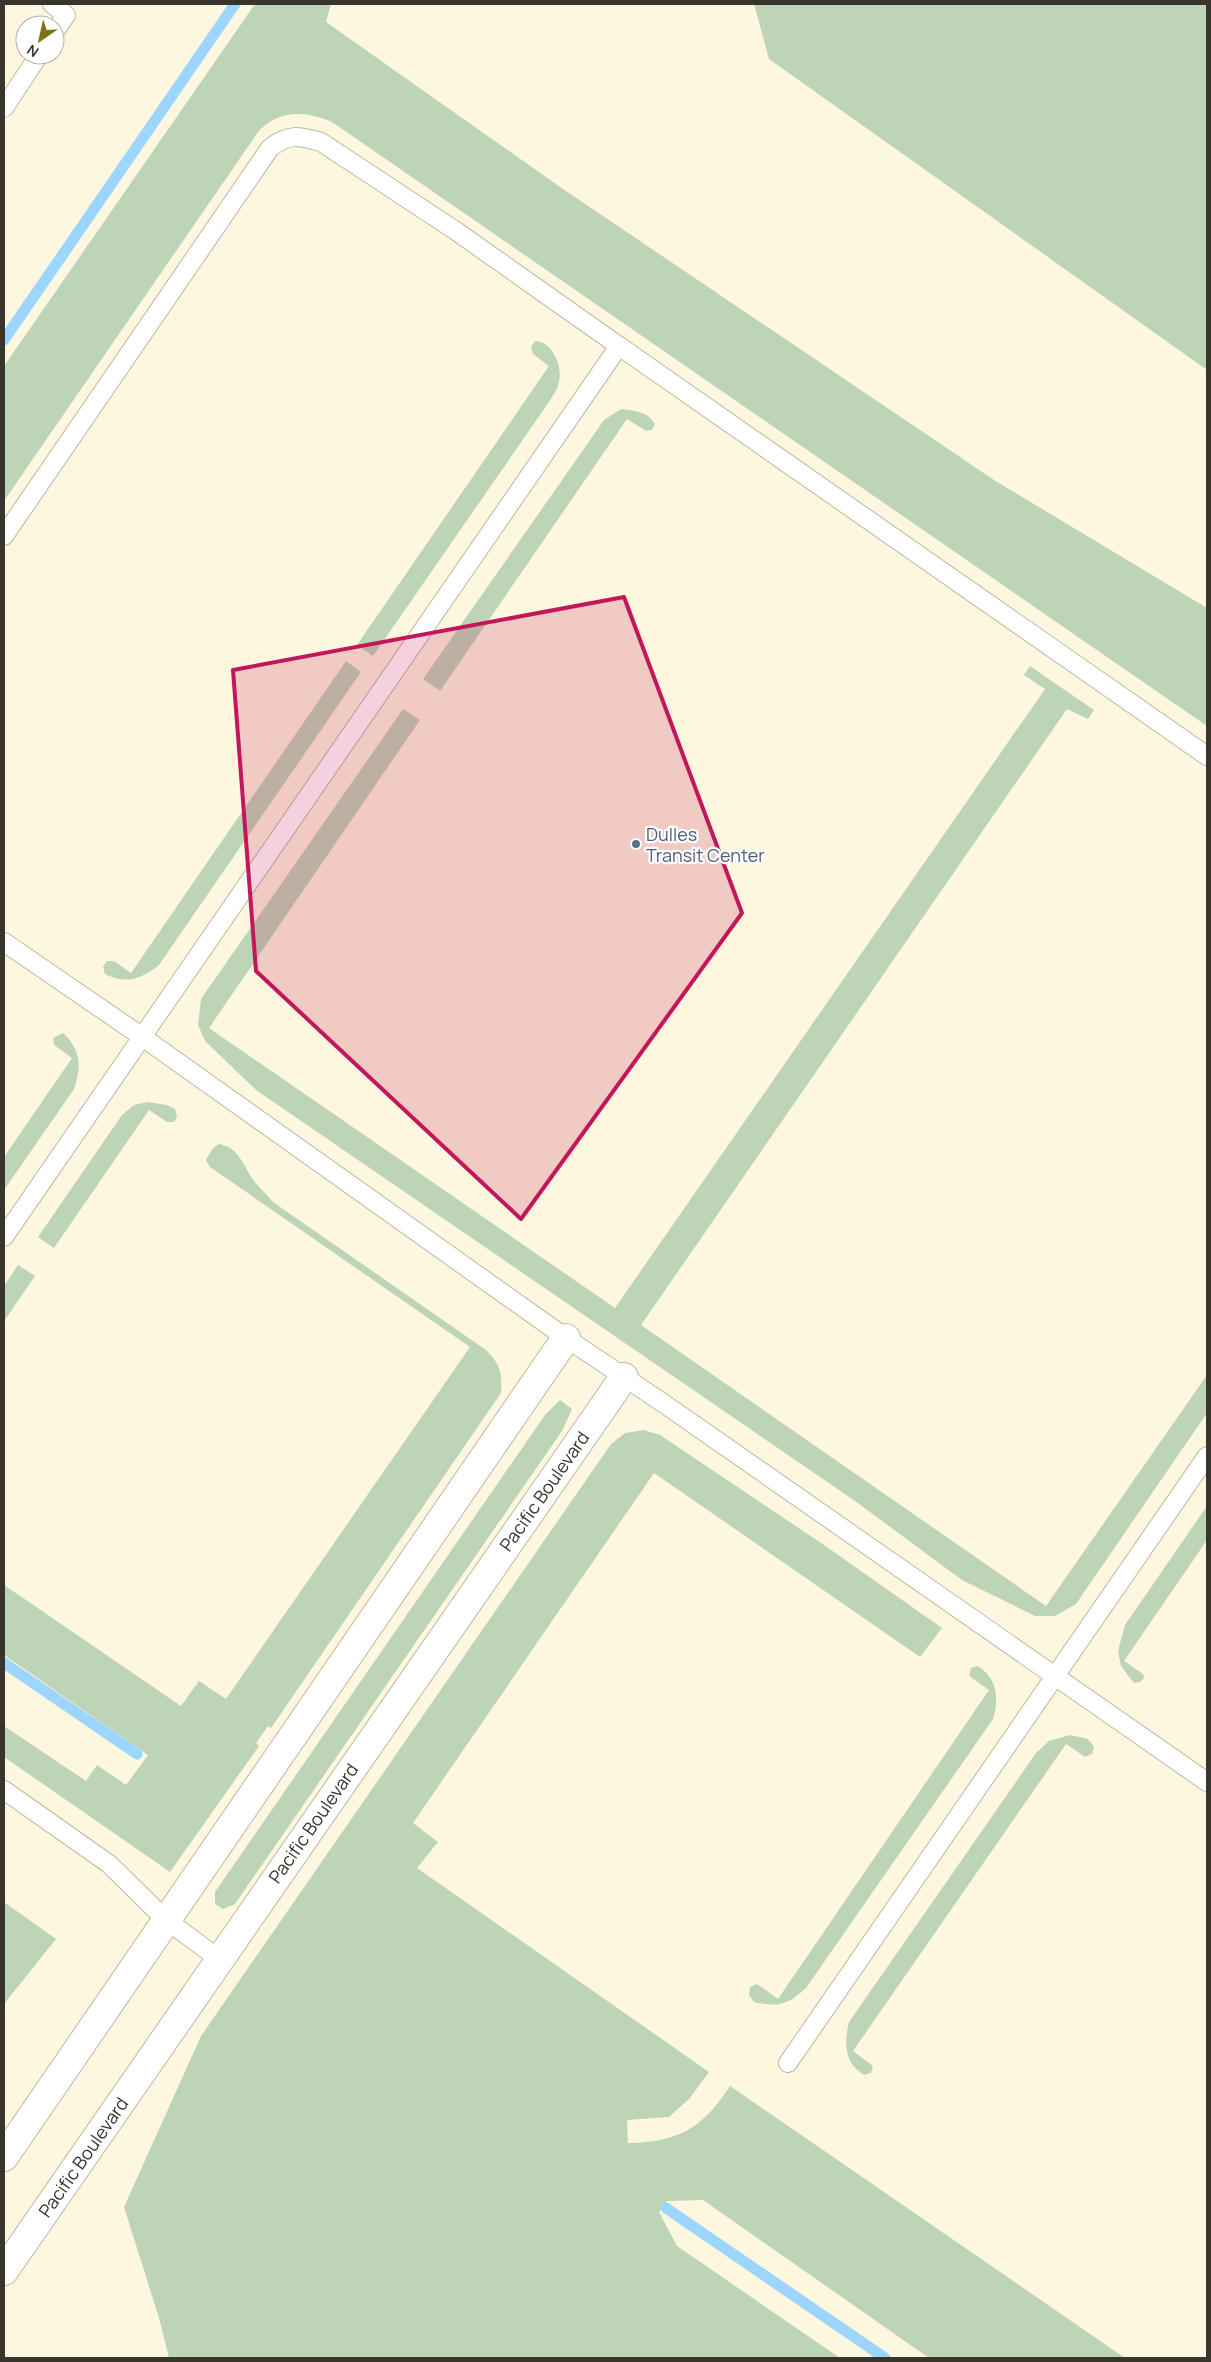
<svg xmlns="http://www.w3.org/2000/svg" width="1211" height="2362" viewBox="0 0 1211 2362" font-family="Manrope,sans-serif">
<style>
.green{fill:#bdd5b6}
.lines{fill:none;stroke-linecap:round;stroke-linejoin:round}
.stream{stroke:#9cd6fe;stroke-width:11}
.service-casing{stroke:#beb8a2;stroke-width:20}
.minor-casing{stroke:#beb8a2;stroke-width:30}
.service{stroke:#fff;stroke-width:18}
.minor{stroke:#fff;stroke-width:28}
.marked{fill:#c2185b;fill-opacity:0.2;stroke:#c2185b;stroke-width:4;stroke-linejoin:round}
.service-dot{fill:#5c6f8a;stroke:#fff;stroke-width:2}
.labels{text-anchor:middle;dominant-baseline:central;stroke-width:4.5;stroke-linejoin:round;paint-order:stroke}
.service-label{font-size:18px;fill:#4e5e75;stroke:#fff;text-anchor:start}
.street-label{font-size:18px;fill:#37352c;stroke:#fff}
</style>
<rect width="100%" height="100%" fill="#fdf7df"/>
<!-- green -->
<g class="green">
<path d="M255 4H331L326 22 563 189 994 480 1207 608V726L332 122C306 111 279 109 258 132L4 501V366Z"/>
<polygon points="754,4 1207,4 1207,370 769,59"/>
<path d="M535 341C554 342 564 369 558 385 557 390 553 395 551 399L373 656 357 645 549 366 533 354 531 347Z"/>
<path d="M621 409C634 411 648 411 655 424L652 430 646 431 627 419 440 691 423 679 604 420Z"/>
<path d="M346 661 361 672 159 965C141 979 126 985 105 974L103 967 107 961H114L131 973Z"/>
<polygon points="1030,666 1094,710 1088,719 1067,709 641,1325 1046,1606 1207,1375 1207,1413 1076,1604 1055,1616 1035,1616 962,1580 855,1501 256,1090 205,1041 198,1025 201,999 403,709 420,720 209,1028 615,1308 1045,689 1024,675"/>
<path d="M63 1033C81 1050 82 1066 74 1089L4 1190V1157L72 1058 54 1045 53 1038Z"/>
<polygon points="148,1102 167,1105 175,1109 177,1117 174,1122 167,1122 149,1110 54,1248 38,1237 122,1115 134,1105"/>
<path d="M219 1144C239 1147 244 1167 254 1181 260 1188 267 1195 273 1202L486 1350C501 1365 502 1372 501 1393L271 1728 268 1726 256 1743 259 1746 170 1872 4 1757V1726L86 1781 97 1765 126 1785 148 1755 4 1655V1585L181 1706 199 1681 226 1699 470 1347 210 1167 206 1160 213 1148Z"/>
<polygon points="18,1265 35,1276 4,1321 4,1286"/>
<polygon points="560,1400 572,1409 562,1431 235,1904 223,1909 215,1904 215,1892 545,1415"/>
<path d="M644 1430 660 1435 824 1545 942 1628 920 1657 654 1473 413 1823 438 1842 417 1868 709 2072 690 2098 669 2117 627 2120 628 2143C678 2142 702 2129 730 2086L1125 2358H929L703 2200 667 2201 659 2212 677 2246 840 2358H169L159 2318 124 2207 201 2036 611 1444 625 1433Z"/>
<polygon points="1207,1506 1207,1540 1124,1661 1143,1674 1144,1678 1140,1682 1134,1683 1121,1666 1118,1651 1125,1625"/>
<path d="M978 1666C998 1679 999 1699 993 1719L806 1988C788 2005 778 2007 754 2002L749 1995 750 1987 757 1984 778 1999 989 1690 969 1676 971 1668Z"/>
<path d="M1070 1735 1088 1739 1094 1747 1092 1754 1085 1757 1066 1744 853 2051 873 2066 871 2073 864 2075C844 2063 844 2042 849 2022L1036 1753 1049 1741Z"/>
<polygon points="4,1902 56,1939 4,2004"/>
</g>
<g class="lines">
<!-- stream -->
<g class="stream">
<polyline points="4,340 235,4"/>
<polyline points="4,1663 137,1754"/>
<polyline points="666,2208 885,2358"/>
</g>
<!-- service casing -->
<g class="service-casing">
<g id="service">
<polyline points="52,4 66,15 55,31"/>
<polyline points="4,108 39,55"/>
<path d="M4 536 270 148C289 133 299 136 321 142L456 231 619 346"/>
<polyline points="4,942 141,1036 566,1338 663,1403 1207,1782"/>
<polyline points="4,1237 619,346 1207,756"/>
<polyline points="4,1790 109,1864 165,1919 219,1959"/>
<polyline points="788,2063 1207,1456"/>
</g>
</g>
<!-- minor casing -->
<g class="minor-casing">
<g id="minor">
<polyline points="4,2157 566,1338"/>
<polyline points="4,2271 624,1377"/>
</g>
</g>
<!-- service -->
<use href="#service" class="service"/>
<!-- minor -->
<use href="#minor" class="minor"/>
</g>
<!-- marked area -->
<path class="marked" d="M624 597 742 913 521 1219 256 971 233 670Z"/>
<!-- markers -->
<circle class="service-dot" cx="636" cy="844" r="5"/>
<g class="labels">
<!-- service labels -->
<g class="service-label">
<text x="646" y="834">Dulles<tspan x="646" dy="21">Transit Center</tspan></text>
</g>
<!-- street labels -->
<g class="street-label">
<text transform="translate(544 1491) rotate(-55)">Pacific Boulevard</text>
<text transform="translate(313 1823) rotate(-55)">Pacific Boulevard</text>
<text transform="translate(83 2157) rotate(-55)">Pacific Boulevard</text>
</g>
</g>
<!-- border -->
<rect width="1211" height="2362" fill="none" stroke="#37352c" stroke-width="10"/>
<!-- north arrow -->
<g transform="translate(40 40) rotate(214)"><circle r="24" fill="#ffffff" stroke="#afaeab"/>
<path d="M0-4L9 19L0 12L-9 19Z" fill="#7e7214"/>
<text y="-8" font-size="14" font-weight="bold" text-anchor="middle" fill="#37352c">N</text>
</g>
</svg>
